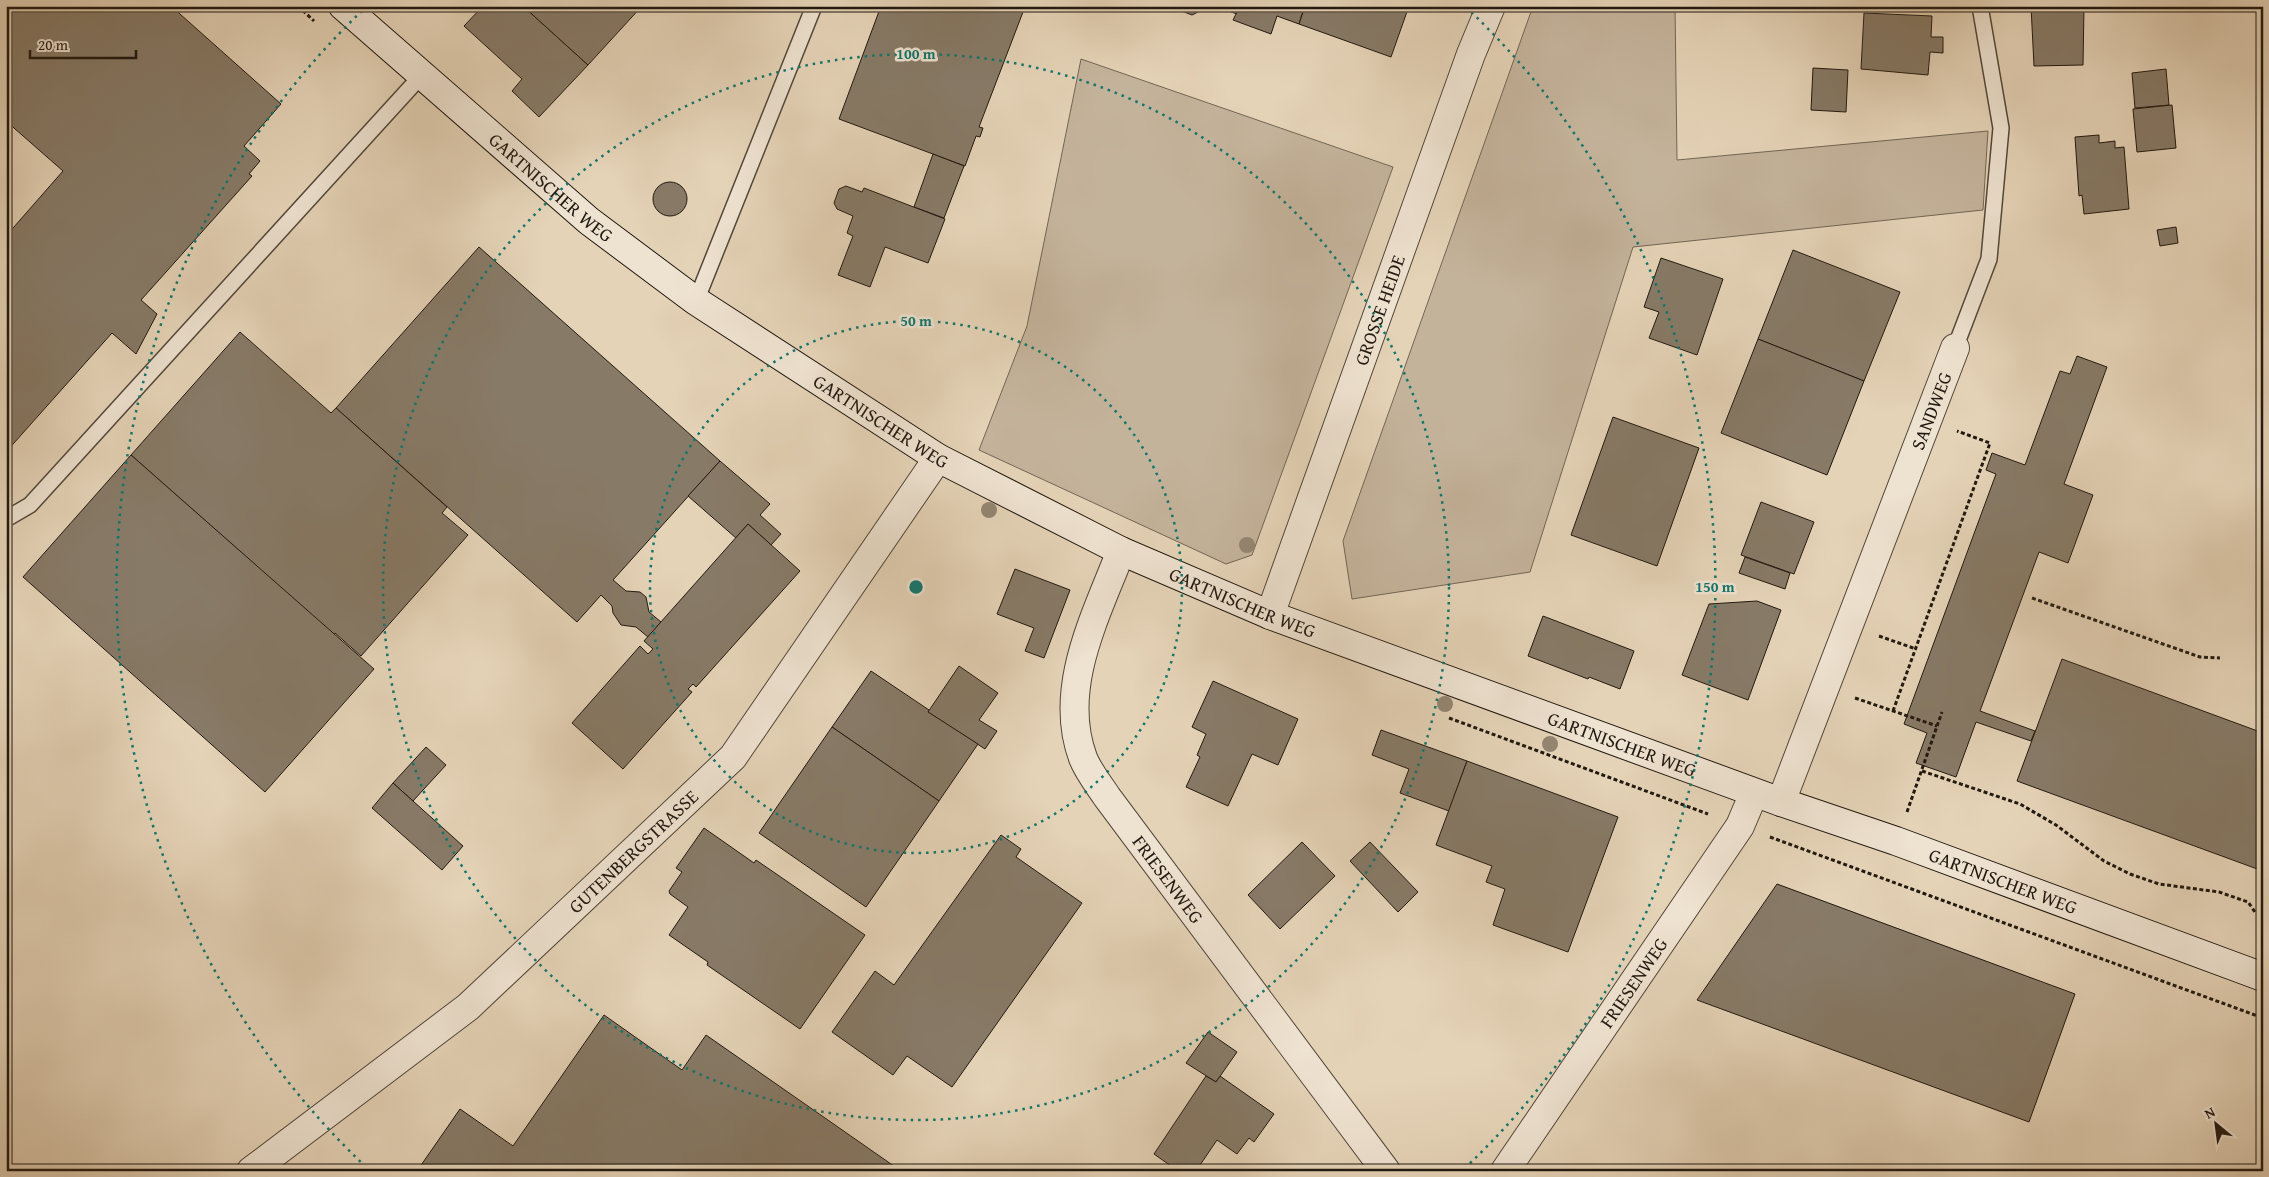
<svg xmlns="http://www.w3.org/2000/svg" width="2269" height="1177" viewBox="0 0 2269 1177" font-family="'Gentium Book Plus',serif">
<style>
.green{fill:#c4b39b;stroke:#726656}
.building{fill:#877a67;stroke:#211910}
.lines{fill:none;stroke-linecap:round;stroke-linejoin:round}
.lane-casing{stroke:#52483a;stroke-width:18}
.street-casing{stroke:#52483a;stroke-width:30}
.secondary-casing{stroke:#211910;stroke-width:30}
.path{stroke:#211910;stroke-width:3;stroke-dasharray:4 2.5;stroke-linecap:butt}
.lane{stroke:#eee2d0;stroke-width:15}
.street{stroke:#eee2d0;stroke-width:28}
.secondary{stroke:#eee2d0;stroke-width:28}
.tree{fill:#948672}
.ring{fill:none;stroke:#0f766e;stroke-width:2.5;stroke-dasharray:2.5 5}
.labels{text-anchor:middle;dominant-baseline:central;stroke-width:5;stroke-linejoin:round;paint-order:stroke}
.street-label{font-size:19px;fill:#211910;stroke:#eee2d0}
.centre{fill:#0f766e;stroke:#eee2d0;stroke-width:2.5}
.ring-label{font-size:15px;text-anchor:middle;font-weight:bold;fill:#0f766e;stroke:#eee2d0;stroke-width:5;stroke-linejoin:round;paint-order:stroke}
</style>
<rect width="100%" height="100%" fill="#e5d3b7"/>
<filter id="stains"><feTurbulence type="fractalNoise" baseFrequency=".004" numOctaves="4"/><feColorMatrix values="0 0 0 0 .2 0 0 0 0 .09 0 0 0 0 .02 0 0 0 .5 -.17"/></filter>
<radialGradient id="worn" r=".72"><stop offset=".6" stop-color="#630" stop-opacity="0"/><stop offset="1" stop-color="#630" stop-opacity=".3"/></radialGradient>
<!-- green -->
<g class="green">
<polygon points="1533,6 1675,6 1677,160 1988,131 1983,210 1633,247 1530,572 1352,599 1343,541"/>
<polygon points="1081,59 1393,167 1252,555 1226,564 979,450 1027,326"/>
</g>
<!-- building -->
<g class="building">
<polygon points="6,6 171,6 281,104 244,146 260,161 249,174 252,176 141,300 157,314 136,354 112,333 6,452 6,236 63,171 6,121"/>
<polygon points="483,6 523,6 588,65 539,117 512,91 522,79 464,26"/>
<polygon points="523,6 642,6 588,65"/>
<polygon points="881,6 1009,6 1023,12 979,127 983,128 980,137 976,136 965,166 839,119"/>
<polygon points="1177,6 1202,6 1200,11 1192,15 1179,10"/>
<polygon points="1215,6 1240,6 1237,14"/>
<polygon points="1240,6 1299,6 1304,8 1299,24 1277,16 1271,34 1233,20"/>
<polygon points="1305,6 1409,6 1391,57 1299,24"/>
<polygon points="2031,6 2084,6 2083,65 2034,66"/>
<polygon points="1864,13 1932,16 1931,37 1943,37 1943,53 1930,52 1928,75 1861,69"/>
<polygon points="1813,68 1848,70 1846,112 1811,110"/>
<polygon points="2166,69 2169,105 2135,108 2132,73"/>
<polygon points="2172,105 2176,148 2137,152 2133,109"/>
<polygon points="2099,135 2099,143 2115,141 2115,148 2124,147 2129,209 2084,214 2082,195 2079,196 2075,137"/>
<polygon points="933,154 964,166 944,218 914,207"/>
<circle cx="670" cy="199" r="17"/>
<polygon points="846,186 862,192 864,188 945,219 928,263 885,247 870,287 838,275 853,236 847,233 853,216 837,209 834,203 839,189"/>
<polygon points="2176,227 2178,243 2160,246 2157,230"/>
<polygon points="479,247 720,461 613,580 626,591 640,592 646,597 649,612 661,622 648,637 636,627 621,625 613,613 612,606 601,595 577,622 336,408"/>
<polygon points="1793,250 1900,292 1864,381 1758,339"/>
<polygon points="1661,258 1723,279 1697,355 1649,338 1659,312 1644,307"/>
<polygon points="240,332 331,413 336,408 447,507 442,513 468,535 361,656 335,633 334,635 131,455"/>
<polygon points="1758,339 1864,381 1827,475 1721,433"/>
<polygon points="2077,356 2107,367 2064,484 2093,495 2068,563 2039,552 1980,711 2035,731 2031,741 1976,722 1956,777 1916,763 1927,733 1904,724 1996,474 1986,470 1992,453 2025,465 2060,371 2070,374"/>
<polygon points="1613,417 1699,448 1657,566 1571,535"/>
<polygon points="131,455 374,669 265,792 23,577"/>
<polygon points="720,461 770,504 760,515 781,534 771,545 748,524 736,538 688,496"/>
<polygon points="1761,502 1814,522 1794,574 1741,555"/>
<polygon points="748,524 800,571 696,687 693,684 688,689 692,692 623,769 572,723 640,646 648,654 653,649 644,641"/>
<polygon points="1745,557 1790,573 1785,589 1739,573"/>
<polygon points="1015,569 1070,590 1044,658 1025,651 1034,628 997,614"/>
<polygon points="1757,601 1781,610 1748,700 1682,675 1709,604"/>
<polygon points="1543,616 1634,651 1620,689 1589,677 1588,679 1528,656"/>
<polygon points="2062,659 2263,733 2263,863 2260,870 2017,781"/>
<polygon points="959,666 998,693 979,720 997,731 985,749 928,712"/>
<polygon points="871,671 929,710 928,712 978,744 939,801 832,727"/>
<polygon points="1213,681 1298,719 1278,765 1252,754 1228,806 1186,787 1200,757 1197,755 1206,734 1192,727"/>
<polygon points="832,727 939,801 866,907 759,833"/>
<polygon points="1381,730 1467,761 1449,811 1400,793 1409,769 1372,755"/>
<polygon points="426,747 446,765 413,801 393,783"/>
<polygon points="1467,761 1618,817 1568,952 1493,925 1505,889 1486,882 1492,866 1436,845"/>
<polygon points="393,783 463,846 442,870 372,808"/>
<polygon points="704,828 754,863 756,860 865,935 800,1029 707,965 708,962 669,935 688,907 670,894 669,891 682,872 676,868"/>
<polygon points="1001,835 1021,849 1016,857 1082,903 952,1087 907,1056 893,1075 832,1032 875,971 894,985"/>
<polygon points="1302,842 1335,876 1280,929 1248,895"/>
<polygon points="1370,842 1418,892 1398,912 1350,861"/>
<polygon points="1777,884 2075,994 2029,1122 1697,1000"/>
<polygon points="604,1015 682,1070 706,1035 901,1171 417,1171 460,1109 513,1146"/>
<polygon points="1208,1032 1237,1052 1216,1082 1186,1063"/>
<polygon points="1206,1076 1216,1082 1220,1076 1274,1114 1254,1142 1249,1138 1237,1154 1217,1140 1196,1171 1178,1171 1154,1154"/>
</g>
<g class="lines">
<!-- lane casing -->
<g class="lane-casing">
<g id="lane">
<polyline points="696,301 814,6"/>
<polyline points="1955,348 1989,259 2001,128 1980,6"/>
<polyline points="6,519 30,505 421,76"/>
</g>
</g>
<!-- street casing -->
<g class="street-casing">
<g id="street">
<path id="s1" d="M1121 551C1096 616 1057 688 1083 758 1088 771 1099 785 1107 797L1386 1171"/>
<path id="s2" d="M1270 615 1471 54 1491 6"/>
<path id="s3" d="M1781 802 1955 348"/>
<path id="s4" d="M251 1171 468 1007 733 757 938 458"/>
<path id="s5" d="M1505 1171 1740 826 1754 793"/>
</g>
</g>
<!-- secondary casing -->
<g class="secondary-casing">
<g id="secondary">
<path id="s6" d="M343 6 589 221 696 301 938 458 1121 551 1270 615 1781 802 1896 841 2263 977"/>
</g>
</g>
<!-- path -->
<g class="path">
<polyline points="298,6 314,21"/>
<polyline points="2032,598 2200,657 2220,658"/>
<polyline points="1879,636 1916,649"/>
<polyline points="1855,698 1937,726"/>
<polyline points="1893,711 1990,443 1957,431"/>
<polyline points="1449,718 1708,814"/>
<polyline points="1922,771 2020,804 2056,825 2104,861 2130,874 2159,884 2219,892 2248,902 2255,912"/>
<polyline points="1907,812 1942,712"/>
<polyline points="1770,837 2263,1018"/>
</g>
<!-- lane -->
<use href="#lane" class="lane"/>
<!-- street -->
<use href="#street" class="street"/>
<!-- secondary -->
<use href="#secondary" class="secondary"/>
</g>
<!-- trees -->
<g class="tree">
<circle cx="989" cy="510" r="8"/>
<circle cx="1247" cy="545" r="8"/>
<circle cx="1445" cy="704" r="8"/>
<circle cx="1550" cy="744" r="8"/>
</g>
<!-- distance rings -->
<g class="ring">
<circle cx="916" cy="587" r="266"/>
<circle cx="916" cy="587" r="533"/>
<path d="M366 1167A799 799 0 0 1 366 7M1466 7A799 799 0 0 1 1466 1167"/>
</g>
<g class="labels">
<!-- street labels -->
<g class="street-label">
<text stroke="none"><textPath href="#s6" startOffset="276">GARTNISCHER WEG</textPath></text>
<text stroke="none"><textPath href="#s2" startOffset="324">GROSSE HEIDE</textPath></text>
<text stroke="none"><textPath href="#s3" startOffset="419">SANDWEG</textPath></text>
<text stroke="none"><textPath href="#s6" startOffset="681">GARTNISCHER WEG</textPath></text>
<text stroke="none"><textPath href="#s6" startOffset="1086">GARTNISCHER WEG</textPath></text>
<text stroke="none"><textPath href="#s6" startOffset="1491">GARTNISCHER WEG</textPath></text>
<text stroke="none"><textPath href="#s4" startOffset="499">GUTENBERGSTRASSE</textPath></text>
<text stroke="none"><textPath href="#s1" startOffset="364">FRIESENWEG</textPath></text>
<text stroke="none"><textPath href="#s6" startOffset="1896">GARTNISCHER WEG</textPath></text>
<text stroke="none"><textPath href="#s5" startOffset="228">FRIESENWEG</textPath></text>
</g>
</g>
<circle cx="916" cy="587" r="8" class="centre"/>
<g class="ring-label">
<text x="916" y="59">100 m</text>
<text x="916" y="326">50 m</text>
<text x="1715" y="592">150 m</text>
</g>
<!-- margin -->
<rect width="2269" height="1177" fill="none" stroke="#e5d3b7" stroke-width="25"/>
<rect x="8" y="8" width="2254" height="1162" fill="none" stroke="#211910" stroke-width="2.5"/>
<rect x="12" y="12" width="2244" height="1152" fill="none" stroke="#211910"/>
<!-- north arrow -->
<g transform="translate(2216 1124) rotate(331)" stroke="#eee2d0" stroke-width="4" paint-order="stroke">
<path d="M0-4L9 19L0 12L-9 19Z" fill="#211910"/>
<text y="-8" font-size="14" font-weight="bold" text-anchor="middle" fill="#211910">N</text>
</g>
<!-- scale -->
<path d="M30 50v8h106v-8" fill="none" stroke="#211910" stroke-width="2.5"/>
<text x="38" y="50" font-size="15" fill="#211910" stroke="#eee2d0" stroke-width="4" paint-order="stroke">20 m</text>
<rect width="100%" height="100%" filter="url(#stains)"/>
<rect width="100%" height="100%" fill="url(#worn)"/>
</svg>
